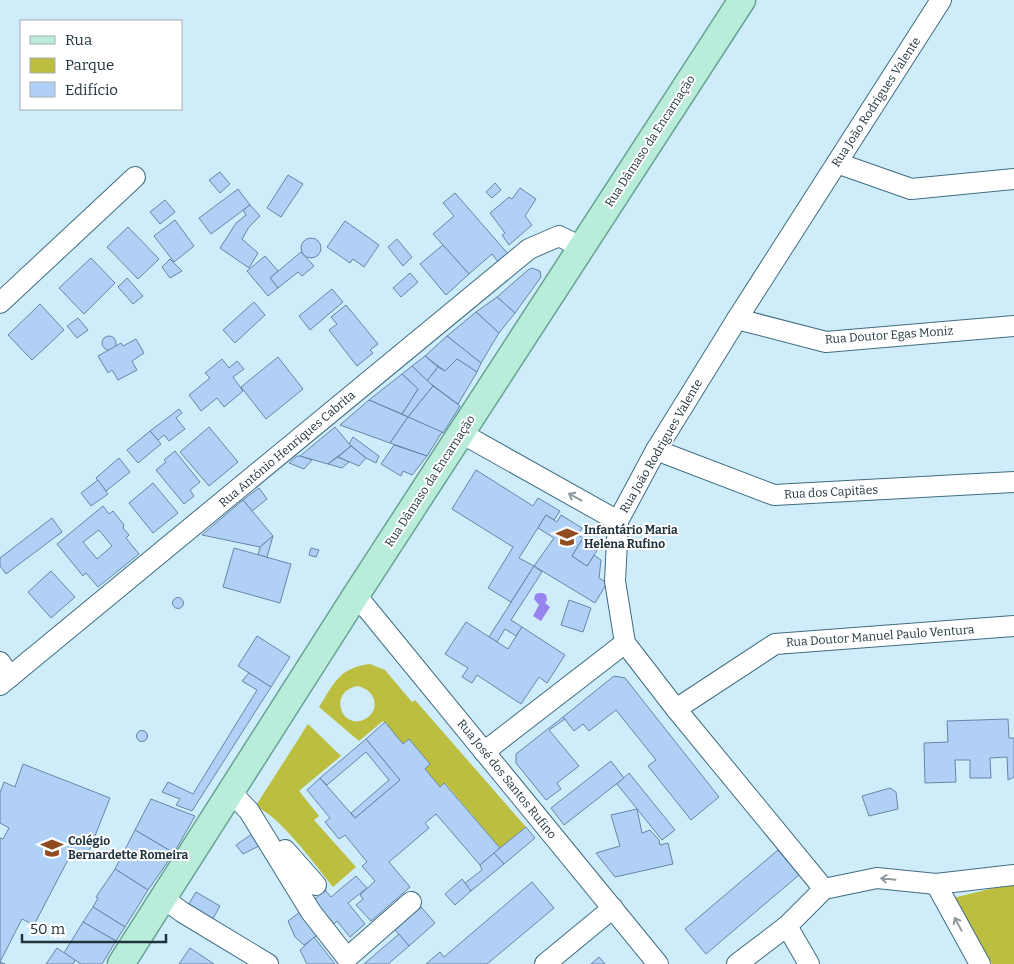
<svg xmlns="http://www.w3.org/2000/svg" width="1014" height="964" viewBox="0 0 1014 964" font-family="Bitter,serif">
<style>
.green{fill:#bcbe40;fill-rule:evenodd}
.water{fill:#9683ed}
.building{fill:#b0d1f5;stroke:#6786a7;fill-rule:evenodd}
.lines{fill:none;stroke-linecap:round;stroke-linejoin:round}
.minor-casing{stroke:#3f6d82;stroke-width:22}
.major-casing{stroke:#67a394;stroke-width:29}
.minor{stroke:#fff;stroke-width:20}
.major{stroke:#baecda;stroke-width:26}
.oneway{stroke:#909a9e}
.labels{text-anchor:middle;dominant-baseline:central;stroke-width:4;stroke-linejoin:round;paint-order:stroke}
.street-label{font-size:12px;fill:#21343e;stroke:#fff}
.poi-label{font-size:12px;font-weight:bold;fill:#21343e;stroke:#fff;text-anchor:start}
</style>
<rect width="100%" height="100%" fill="#cfecfb"/>
<!-- green -->
<g class="green">
<path d="M370 664 385 670 412 702 415 700 526 827 500 848 445 783 440 787 425 769 430 764 409 739 403 744 383 721 359 741 319 707C335 682 339 668 370 664ZM357 686C368 688 377 696 374 709 372 714 368 718 363 720 341 729 328 692 357 686Z"/>
<path d="M308 724 341 756 299 791 319 816 314 820 356 867 333 887C318 868 276 811 255 807Z"/>
<polygon points="1014,883 1014,964 992,964 953,898"/>
</g>
<!-- water -->
<polygon class="water" points="538,593 543,593 546,595 547,600 545,603 550,607 541,621 533,616 539,605 534,599 535,595"/>
<!-- building -->
<g class="building">
<polygon points="220,172 230,184 220,193 209,180"/>
<polygon points="288,175 303,184 281,217 267,208"/>
<polygon points="495,183 501,190 492,198 486,192"/>
<polygon points="520,188 536,199 525,216 532,225 509,245 502,235 505,233 490,213 509,197 512,199"/>
<polygon points="238,189 250,205 211,234 199,218"/>
<polygon points="455,193 509,255 499,263 492,254 469,274 433,234 454,216 443,203"/>
<polygon points="165,200 175,212 160,224 150,212"/>
<polygon points="250,205 260,216 249,227 242,239 258,253 249,268 220,248 236,223 246,215 243,210"/>
<polygon points="175,220 194,246 174,262 154,236"/>
<polygon points="345,221 379,245 364,267 353,259 350,263 327,247"/>
<polygon points="128,227 159,259 138,279 107,247"/>
<circle cx="311" cy="248" r="10"/>
<polygon points="397,239 412,257 403,266 388,247"/>
<polygon points="443,245 469,274 446,295 420,264"/>
<polygon points="301,252 314,266 302,276 298,272 278,288 270,278"/>
<polygon points="265,256 278,271 270,278 278,288 268,296 247,271"/>
<polygon points="91,258 115,283 84,314 59,288"/>
<polygon points="170,259 182,271 170,278 162,267"/>
<polygon points="532,268 540,271 541,277 515,313 497,297 528,270"/>
<polygon points="410,273 418,282 401,297 393,288"/>
<polygon points="127,278 143,296 133,304 118,287"/>
<polygon points="332,289 343,302 310,330 299,316"/>
<polygon points="497,297 515,313 499,333 476,312"/>
<polygon points="254,302 265,315 235,343 223,330"/>
<polygon points="40,304 64,330 32,360 8,335"/>
<polygon points="346,305 378,344 370,350 373,353 357,366 329,330 337,324 331,317"/>
<polygon points="476,312 499,333 481,363 447,336"/>
<polygon points="78,318 88,330 77,338 67,326"/>
<polygon points="447,336 481,363 477,372 457,359 445,371 425,356"/>
<circle cx="109" cy="343" r="7"/>
<polygon points="136,339 144,353 132,361 137,370 118,380 112,370 108,373 98,356 121,343 123,346"/>
<polygon points="425,356 438,367 427,381 412,366"/>
<polygon points="278,357 303,389 266,419 241,387"/>
<polygon points="222,359 229,368 237,361 244,369 233,377 243,391 224,407 217,398 201,411 189,395 210,378 205,373"/>
<polygon points="457,359 477,372 458,404 427,381 438,367 445,371"/>
<polygon points="412,366 433,386 408,417 402,414 418,389 402,374"/>
<polygon points="402,374 418,389 402,414 369,400"/>
<polygon points="433,386 460,406 443,433 408,417"/>
<polygon points="369,400 408,417 390,443 340,425"/>
<polygon points="179,409 182,413 176,418 185,429 169,441 164,435 158,440 150,431"/>
<polygon points="408,417 442,432 427,456 390,443"/>
<polygon points="209,427 238,462 209,486 180,452"/>
<polygon points="335,427 351,446 328,464 300,456"/>
<polygon points="150,431 161,444 138,463 127,450"/>
<polygon points="353,437 379,456 376,463 366,458 349,444"/>
<polygon points="394,445 427,456 412,475 403,471 401,476 381,464"/>
<polygon points="351,446 366,458 359,466 338,457"/>
<polygon points="175,451 200,482 190,490 194,496 184,504 156,470 166,462 164,460"/>
<polygon points="297,456 300,456 312,460 304,469 289,463"/>
<polygon points="338,457 349,462 342,468 328,464"/>
<polygon points="119,458 130,472 106,491 96,478"/>
<polygon points="476,470 533,506 538,498 560,511 554,520 546,515 519,558 534,566 511,602 488,588 513,547 452,509"/>
<polygon points="98,480 108,494 91,506 81,493"/>
<polygon points="153,483 178,513 153,533 129,503"/>
<polygon points="259,488 267,499 252,511 243,500"/>
<polygon points="243,500 273,536 260,547 202,535"/>
<path d="M103 506 109 514 113 511 124 525 123 528 129 535 126 538 139 554 98 587 86 573 83 576 57 544ZM99 530 112 546 97 559 83 542Z"/>
<polygon points="546,515 557,522 561,515 582,528 578,535 583,538 572,556 587,566 594,555 601,560 599,578 607,583 595,603 534,566 554,538 538,528"/>
<polygon points="52,518 62,532 6,574 0,566 0,558"/>
<polygon points="273,536 267,557 258,555 260,547"/>
<polygon points="583,538 598,549 587,566 572,556"/>
<polygon points="234,548 291,564 280,603 223,587"/>
<polygon points="311,548 319,550 316,557 309,555"/>
<polygon points="534,566 542,572 511,620 522,627 516,636 505,629 497,642 489,637"/>
<polygon points="51,571 75,597 51,618 28,592"/>
<circle cx="178" cy="603" r="5.5"/>
<polygon points="569,600 591,608 583,632 561,625"/>
<polygon points="466,622 508,649 522,627 565,655 547,683 539,677 521,704 477,675 472,683 462,677 468,668 445,654"/>
<polygon points="257,636 290,657 271,687 238,666"/>
<polygon points="249,673 271,687 192,811 176,805 180,799 162,792 168,782 193,794 257,690 242,681"/>
<polygon points="614,676 625,678 719,797 691,820 648,766 656,760 616,710 589,731 583,724 574,731 563,717"/>
<polygon points="563,717 565,719 549,730 579,766 557,783 561,789 546,800 516,763 516,754"/>
<polygon points="1008,719 1009,738 1014,738 1014,777 1008,780 1007,757 990,758 991,778 970,778 970,760 955,760 956,782 925,783 924,743 948,742 947,721"/>
<polygon points="385,722 403,744 409,739 430,764 425,769 440,787 444,783 500,848 480,865 436,814 425,823 429,828 389,862 410,887 371,921 356,905 363,899 360,895 375,881 362,866 367,862 345,835 339,839 325,822 330,818 307,790 320,778 355,818 400,780 366,739"/>
<circle cx="142" cy="736" r="5.5"/>
<polygon points="366,739 400,780 355,818 351,813 389,780 366,752 327,785 320,778"/>
<polygon points="611,761 624,778 564,825 551,808"/>
<polygon points="23,764 110,798 87,856 72,852 34,925 22,919 0,962 5,964 0,964 0,838 3,839 9,828 0,823 0,793 4,782 15,787"/>
<polygon points="629,773 675,830 662,840 617,784"/>
<polygon points="890,788 896,792 898,809 869,816 862,796"/>
<polygon points="151,799 195,816 174,853 135,830"/>
<polygon points="637,809 642,833 650,830 659,840 660,845 668,843 673,864 615,877 596,853 620,846 611,815"/>
<polygon points="526,827 535,838 504,864 494,853"/>
<polygon points="135,830 174,853 148,890 115,869"/>
<polygon points="252,834 259,846 243,854 236,845"/>
<polygon points="778,850 799,875 706,954 685,929"/>
<polygon points="494,853 504,864 471,891 465,883 482,870 480,865"/>
<polygon points="115,869 148,890 125,927 93,907 98,898 96,897"/>
<polygon points="356,876 367,888 348,903 365,924 350,937 337,921 334,924 314,900 325,890 331,897"/>
<polygon points="462,879 471,891 455,905 445,894"/>
<polygon points="532,882 554,908 487,964 426,964 440,952 444,957"/>
<polygon points="196,892 220,906 211,922 187,907"/>
<polygon points="93,907 125,927 116,941 83,922"/>
<polygon points="421,907 435,923 409,946 395,930"/>
<polygon points="304,909 319,934 304,945 295,937 288,921"/>
<polygon points="83,922 116,941 102,964 81,964 64,953"/>
<polygon points="399,934 409,946 388,964 364,964"/>
<polygon points="314,937 335,964 307,964 300,950"/>
<polygon points="57,948 75,960 73,964 46,964"/>
<polygon points="190,948 214,964 179,964"/>
<polygon points="599,957 605,964 591,964"/>
</g>
<g class="lines">
<!-- minor casing -->
<g class="minor-casing">
<g id="minor">
<polyline points="837,163 911,189 1014,179"/>
<polyline points="0,303 135,177"/>
<polyline points="737,319 826,342 1014,326"/>
<polyline points="461,433 618,521"/>
<polyline points="656,450 774,495 1014,482"/>
<polyline points="356,595 658,964"/>
<polyline points="0,662 10,677"/>
<polyline points="0,685 529,249 559,236 581,247"/>
<polyline points="676,709 775,644 1014,626"/>
<polyline points="484,752 625,643"/>
<polyline points="231,792 249,811 311,912 347,958 411,902"/>
<polyline points="285,850 316,885"/>
<polyline points="936,884 980,964"/>
<polyline points="824,889 676,709 625,643 615,581 618,521 656,450 737,319 941,0"/>
<polyline points="824,889 877,878 936,884 1014,875"/>
<polyline points="163,898 182,912 268,964"/>
<polyline points="787,926 809,964"/>
<polyline points="545,964 613,908"/>
<polyline points="737,964 787,926 824,889"/>
</g>
</g>
<!-- major casing -->
<g class="major-casing">
<polyline id="major" points="121,964 356,595 742,0"/>
</g>
<!-- minor -->
<use href="#minor" class="minor"/>
<!-- major -->
<use href="#major" class="major"/>
</g>
<!-- one-way arrows -->
<defs><path id="oneway-shaft" d="M-6 0H5M1.5-3L5.5 0L1.5 3" fill="none" stroke-width="1.6" stroke-linecap="round" stroke-linejoin="round" transform="scale(1.25)"/></defs>
<g class="oneway">
<use href="#oneway-shaft" transform="translate(575 497) rotate(-151)"/>
<use href="#oneway-shaft" transform="translate(888 879) rotate(-174)"/>
<use href="#oneway-shaft" transform="translate(958 924) rotate(-118)"/>
</g>
<!-- icons -->
<defs>
<g id="school-bare" transform="scale(1.725)"><path d="M0-5L7-2L0 1L-7-2ZM-4 1L0 2.5L4 1V4Q0 6-4 4Z" fill="#904b20" stroke="#fff" stroke-width="2.5" paint-order="stroke"/></g>
</defs>
<g fill-rule="evenodd">
<use href="#school-bare" x="567" y="537"/>
<use href="#school-bare" x="52" y="848"/>
</g>
<g class="labels">
<!-- street labels -->
<g class="street-label">
<text transform="translate(876 102) rotate(-57)">Rua João Rodrigues Valente</text>
<text transform="translate(650 141) rotate(-57)">Rua Dâmaso da Encarnação</text>
<text transform="translate(889 335) rotate(-4)">Rua Doutor Egas Moniz</text>
<text transform="translate(661 446) rotate(-60)">Rua João Rodrigues Valente</text>
<text transform="translate(287 449) rotate(-40)">Rua António Henriques Cabrita</text>
<text transform="translate(430 481) rotate(-57)">Rua Dâmaso da Encarnação</text>
<text transform="translate(831 492) rotate(-3)">Rua dos Capitães</text>
<text transform="translate(880 636) rotate(-4)">Rua Doutor Manuel Paulo Ventura</text>
<text transform="translate(507 779) rotate(51)">Rua José dos Santos Rufino</text>
</g>
<!-- poi labels -->
<g class="poi-label">
<text x="584" y="530">Infantário Maria<tspan x="584" dy="14">Helena Rufino</tspan></text>
<text x="68" y="841">Colégio<tspan x="68" dy="14">Bernardette Romeira</tspan></text>
</g>
</g>
<!-- legend -->
<rect x="20" y="20" width="162" height="90" fill="#ffffff" stroke="#a6aeb2"/>
<rect x="30" y="36" width="25" height="8" fill="#baecda" stroke="#a6aeb2"/>
<text x="65" y="45" font-size="15" fill="#21343e">Rua</text>
<rect x="30" y="58" width="25" height="15" fill="#bcbe40" stroke="#a6aeb2"/>
<text x="65" y="70" font-size="15" fill="#21343e">Parque</text>
<rect x="30" y="82" width="25" height="15" fill="#b0d1f5" stroke="#a6aeb2"/>
<text x="65" y="95" font-size="15" fill="#21343e">Edifício</text>
<!-- scale -->
<path d="M22 934v8h144v-8" fill="none" stroke="#21343e" stroke-width="2.5"/>
<text x="30" y="934" font-size="15" fill="#21343e" stroke="#ffffff" stroke-width="4" paint-order="stroke">50 m</text>
</svg>
